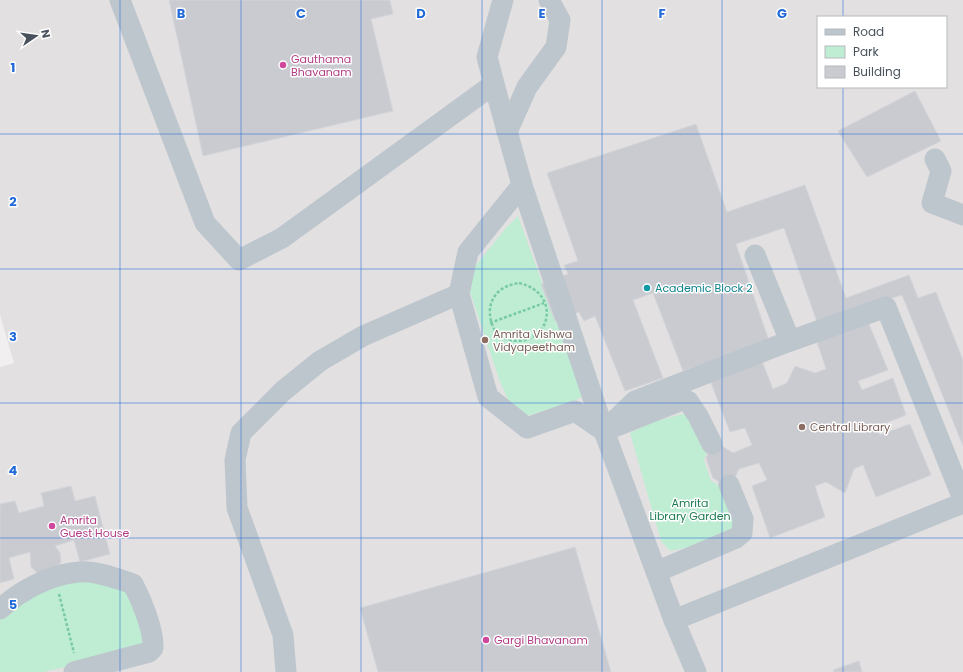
<svg xmlns="http://www.w3.org/2000/svg" width="963" height="672" viewBox="0 0 963 672" font-family="Poppins,sans-serif">
<style>
.education{fill:#e2e0e1;fill-rule:evenodd}
.green{fill:#bfedd3}
.building{fill:#c9cbd1;stroke:#d3d5da}
.lines{fill:none;stroke-linecap:round;stroke-linejoin:round}
.path{stroke:#78caa5;stroke-width:2.5;stroke-dasharray:3 2;stroke-linecap:butt}
.minor{stroke:#bec6cd;stroke-width:21}
.grid{fill:none;stroke:#206ada;stroke-width:1;stroke-opacity:0.55}
.hotel-dot{fill:#d1479c;stroke:#fff;stroke-width:1.5}
.culture-dot{fill:#0f9aa8;stroke:#fff;stroke-width:1.5}
.education-dot{fill:#8d6e63;stroke:#fff;stroke-width:1.5}
.labels{text-anchor:middle;dominant-baseline:central;stroke-width:3;stroke-linejoin:round;paint-order:stroke}
.hotel-label{font-size:11px;fill:#b23c85;stroke:#fff;text-anchor:start}
.culture-label{font-size:11px;fill:#0d838f;stroke:#fff;text-anchor:start}
.education-label{font-size:11px;fill:#785e54;stroke:#fff;text-anchor:start}
.park-label{font-size:11px;fill:#1b7a4f;stroke:#fff}
.grid-label{font-size:13px;text-anchor:middle;font-weight:bold;fill:#206ada;stroke:#fff;stroke-width:3;stroke-linejoin:round;paint-order:stroke}
</style>
<rect width="100%" height="100%" fill="#f1efef"/>
<!-- education -->
<path class="education" d="M0 0H963V672H0V367L14 363 0 315ZM818 17H946V87H818Z"/>
<!-- green -->
<g class="green">
<polygon points="518,216 583,396 570,403 526,416 513,410 500,382 470,292 473,269 505,229"/>
<path d="M682 414 691 415 709 446 704 460 711 481 725 488 734 525C721 541 690 547 670 551L661 541 630 433 650 423Z"/>
<polygon points="80,578 127,588 145,641 141,650 43,672 0,672 0,615 30,592"/>
</g>
<!-- building -->
<g class="building">
<polygon points="169,0 390,0 393,14 371,19 393,111 203,156"/>
<polygon points="915,91 941,141 867,177 838,131"/>
<polygon points="696,124 727,212 805,185 846,298 909,275 918,298 936,292 963,360 963,446 902,295 817,322 784,228 736,244 769,341 683,371 653,293 633,300 663,378 625,391 595,316 584,321 579,312 555,321 541,284 568,274 564,265 578,261 547,173"/>
<polygon points="866,317 888,370 858,381 862,390 893,378 906,415 876,427 880,435 910,424 931,475 876,497 863,465 854,469 845,493 826,482 815,486 825,517 770,538 752,486 767,480 759,463 739,469 732,484 726,486 713,478 706,458 712,444 717,443 733,453 752,445 745,428 730,432 710,380 762,361 773,389 787,383 795,366 815,373 826,369 815,336"/>
<polygon points="71,486 75,501 95,496 110,554 80,562 74,540 55,546 60,553 61,562 55,570 37,573 31,567 30,552 9,558 14,579 0,583 0,504 15,501 19,513 44,506 41,493"/>
<polygon points="575,547 611,672 378,672 360,608"/>
<polygon points="859,661 862,672 834,672 833,670"/>
</g>
<g class="lines">
<!-- path -->
<g class="path">
<path d="M519 283C563 293 551 348 509 340 500 338 493 330 491 321 486 300 498 286 519 283Z"/>
<polyline points="490,323 544,303"/>
<polyline points="59,594 74,653"/>
</g>
<!-- minor -->
<g class="minor">
<polyline points="120,0 205,223 239,260 282,238 494,84 522,185 468,252 459,294 488,397 527,428 575,411 604,431"/>
<polyline points="494,84 487,57 503,0"/>
<polyline points="507,132 527,87 556,47 560,20 549,0"/>
<polyline points="935,159 941,171 932,203 963,215"/>
<polyline points="522,185 604,431"/>
<polyline points="790,341 886,307 963,499"/>
<polyline points="614,427 682,400 688,401 698,416 712,444"/>
<polyline points="656,572 736,538 742,533 743,519 729,485"/>
<path d="M0 609C21 590 51 574 79 572 95 570 118 579 133 584 141 599 154 630 153 648L149 652 74 672"/>
<polyline points="674,620 963,503"/>
<polyline points="286,672 283,635 237,508 235,460 241,433 283,391 320,361 363,336 459,294"/>
<polyline points="696,672 674,620 604,431 635,401 790,341 755,255"/>
</g>
</g>
<!-- grid -->
<path class="grid" d="M120 0V672M241 0V672M361 0V672M482 0V672M602 0V672M722 0V672M843 0V17M843 87V672M0 134H963M0 269H963M0 403H963M0 538H963"/>
<!-- markers -->
<g class="hotel-dot">
<circle cx="283" cy="65" r="4"/>
<circle cx="52" cy="526" r="4"/>
<circle cx="486" cy="640" r="4"/>
</g>
<circle class="culture-dot" cx="647" cy="288" r="4"/>
<g class="education-dot">
<circle cx="485" cy="340" r="4"/>
<circle cx="802" cy="427" r="4"/>
</g>
<g class="labels">
<!-- hotel labels -->
<g class="hotel-label">
<text x="291" y="59">Gauthama<tspan x="291" dy="13">Bhavanam</tspan></text>
<text x="60" y="520">Amrita<tspan x="60" dy="13">Guest House</tspan></text>
<text x="494" y="640">Gargi Bhavanam</text>
</g>
<!-- culture labels -->
<g class="culture-label">
<text x="655" y="288">Academic Block 2</text>
</g>
<!-- education labels -->
<g class="education-label">
<text x="493" y="334">Amrita Vishwa<tspan x="493" dy="13">Vidyapeetham</tspan></text>
<text x="810" y="427">Central Library</text>
</g>
<!-- park labels -->
<g class="park-label">
<text x="690" y="503">Amrita<tspan x="690" dy="13">Library Garden</tspan></text>
</g>
</g>
<g class="grid-label">
<text x="181" y="18">B</text>
<text x="301" y="18">C</text>
<text x="421" y="18">D</text>
<text x="542" y="18">E</text>
<text x="662" y="18">F</text>
<text x="782" y="18">G</text>
<text x="13" y="72">1</text>
<text x="13" y="206">2</text>
<text x="13" y="341">3</text>
<text x="13" y="475">4</text>
<text x="13" y="609">5</text>
</g>
<!-- legend -->
<rect x="817" y="16" width="130" height="72" fill="#ffffff" stroke="#b6b9be"/>
<rect x="825" y="29" width="20" height="6" fill="#bec6cd" stroke="#b6b9be"/>
<text x="853" y="36" font-size="12" fill="#48515c">Road</text>
<rect x="825" y="46" width="20" height="12" fill="#bfedd3" stroke="#b6b9be"/>
<text x="853" y="56" font-size="12" fill="#48515c">Park</text>
<rect x="825" y="66" width="20" height="12" fill="#c9cbd1" stroke="#b6b9be"/>
<text x="853" y="76" font-size="12" fill="#48515c">Building</text>
<!-- north arrow -->
<g transform="translate(36 36) rotate(77)" stroke="#ffffff" stroke-width="3" paint-order="stroke">
<path d="M0-3L7 15L0 10L-7 15Z" fill="#48515c"/>
<text y="-6" font-size="11" font-weight="bold" text-anchor="middle" fill="#48515c">N</text>
</g>
</svg>
